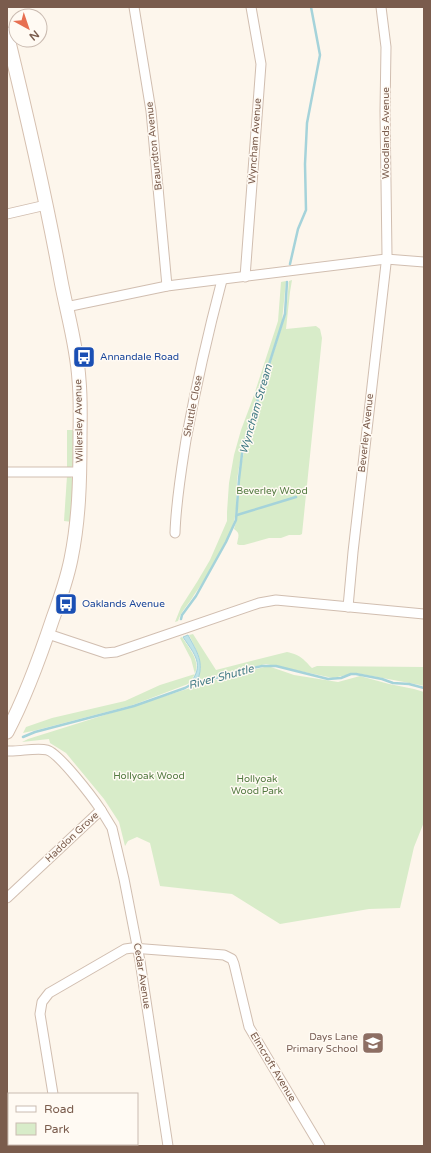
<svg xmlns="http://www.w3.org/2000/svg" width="431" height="1153" viewBox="0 0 431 1153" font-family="'Varela Round',sans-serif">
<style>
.green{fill:#d8ecc9}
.water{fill:#bfe3e8;stroke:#a5d3da}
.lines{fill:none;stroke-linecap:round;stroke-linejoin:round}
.stream{stroke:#a5d3da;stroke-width:2.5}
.street-casing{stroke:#d1beb0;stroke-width:11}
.secondary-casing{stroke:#d6c0b0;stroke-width:15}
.street{stroke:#fff;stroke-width:9}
.secondary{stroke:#fff;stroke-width:13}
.labels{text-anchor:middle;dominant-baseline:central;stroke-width:3;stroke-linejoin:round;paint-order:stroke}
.street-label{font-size:10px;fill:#7a5c4d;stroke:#fffaf3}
.transit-label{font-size:10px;fill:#164399;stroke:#fffaf3;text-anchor:start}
.park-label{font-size:10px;fill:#537a41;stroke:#fffaf3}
.education-label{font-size:10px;fill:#785e54;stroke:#fffaf3;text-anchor:end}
.water-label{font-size:11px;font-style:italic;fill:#437c86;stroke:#fffaf3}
</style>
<rect width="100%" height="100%" fill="#fdf6ec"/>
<!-- green -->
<g class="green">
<path d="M292 280 290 292 286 329 316 326 320 329 322 338 302 534 300 535H289L281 538H269L244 545H239L237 544C238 536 241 534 234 529 239 514 238 500 239 485 240 468 244 451 248 435L283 323 286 314 289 281Z"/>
<path d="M286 281 282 321 245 438C242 451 239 466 237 480 236 497 238 514 231 531 222 551 207 577 194 595 189 604 181 611 178 621L175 622 181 607 197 582 210 560 227 521V512L229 483 234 455 241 430 253 398 278 321 281 282Z"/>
<polygon points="67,430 75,430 75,462 73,466 67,469"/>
<polygon points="67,476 71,477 73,479 72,522 64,521"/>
<path d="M193 634 216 670 287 652C293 653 301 656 305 661 308 663 309 666 312 668L317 666 424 667V686L420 685 356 673 333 678 266 664 203 679 205 683 268 666 294 675 338 682 360 676 389 684 414 689 424 692V822L414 847 400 908 369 909 280 924 232 894 160 886 150 843 137 837 128 841 125 846 119 822 104 799 66 753 50 743 49 739 22 742 28 739 200 685 198 681C204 660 198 654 189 635Z"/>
<path d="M182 637C193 654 205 666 188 684L133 705 37 730 23 733 26 727 52 718 125 701 160 685 195 674 191 659 180 638Z"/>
</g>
<!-- water -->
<path class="water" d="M188 635C197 652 205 662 197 682L189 684C206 665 194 654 183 637Z"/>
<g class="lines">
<!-- stream -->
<g class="stream">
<polyline points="290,264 298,229 306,210 305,164 307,123 320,55 311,7"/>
<polyline points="237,515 296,497"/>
<polyline points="181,619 182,615 196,596 226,542 236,520 239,479 242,454 246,437 285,314 287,282"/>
<polyline points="23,737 35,732 134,706 185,688 194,683 199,683 239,671 262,666 276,666 328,679 341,678 351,674 356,674 382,679 393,683 409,684 424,688"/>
</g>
<!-- street casing -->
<g class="street-casing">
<g id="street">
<polyline points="134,7 151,111 167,286"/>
<polyline points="7,214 46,205"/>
<polyline points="245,277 261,64 251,7"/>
<polyline points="66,307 167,286 386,259 424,262"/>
<polyline points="7,472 80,472"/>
<path d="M175 533C176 501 181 472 186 440 196 386 208 333 222 280"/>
<polyline points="348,607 353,552 387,255 385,111 386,47 381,7"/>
<polyline points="48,634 105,653 116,652 259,603 276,600 424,614"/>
<path d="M7 751C19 752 36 747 47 750 59 753 93 798 101 810L7 898"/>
<polyline points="101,810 112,828 124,879 140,961 168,1146"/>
<polyline points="53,1094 40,1014 42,1002 49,993 125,949 132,948 224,955 232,959 234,964 249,1027 320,1146"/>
<polyline points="7,1138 9,1138"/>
<polyline points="69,1144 81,1146"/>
</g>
</g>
<!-- secondary casing -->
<g class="secondary-casing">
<path id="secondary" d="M7 34C27 116 46 198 61 281 67 313 77 346 79 380 81 400 80 421 80 441 80 481 79 520 71 559 67 579 60 599 53 618 40 657 26 696 7 732"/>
</g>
<!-- street -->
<use href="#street" class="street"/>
<!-- secondary -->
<use href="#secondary" class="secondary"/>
</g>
<!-- icons -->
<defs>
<g id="bus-square" transform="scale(1.15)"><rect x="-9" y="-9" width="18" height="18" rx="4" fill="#1a4fb4" stroke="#fffaf3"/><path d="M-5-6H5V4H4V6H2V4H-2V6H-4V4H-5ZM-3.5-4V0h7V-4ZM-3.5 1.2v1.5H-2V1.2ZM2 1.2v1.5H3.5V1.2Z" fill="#fff"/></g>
<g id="school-square" transform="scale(1.15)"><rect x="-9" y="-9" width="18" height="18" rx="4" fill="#8d6e63" stroke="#fffaf3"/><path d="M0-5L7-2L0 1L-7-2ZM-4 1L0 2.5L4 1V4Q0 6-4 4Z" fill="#fff"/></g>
</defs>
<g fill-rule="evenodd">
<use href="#bus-square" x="84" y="357"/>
<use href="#bus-square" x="66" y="604"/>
<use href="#school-square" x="373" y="1043"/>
</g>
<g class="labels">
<!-- street labels -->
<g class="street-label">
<text transform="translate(386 133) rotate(-90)">Woodlands Avenue</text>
<text transform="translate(255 141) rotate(-86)">Wyncham Avenue</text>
<text transform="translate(154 146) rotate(-96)">Braundton Avenue</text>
<text transform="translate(193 406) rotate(-79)">Shuttle Close</text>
<text transform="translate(79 421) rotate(-91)">Willersley Avenue</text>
<text transform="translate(366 433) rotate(-84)">Beverley Avenue</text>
<text transform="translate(72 837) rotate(-43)">Haddon Grove</text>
<text transform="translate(142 976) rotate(81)">Cedar Avenue</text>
<text transform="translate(273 1067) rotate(59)">Elmcroft Avenue</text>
</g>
<!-- transit labels -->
<g class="transit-label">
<text x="100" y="357">Annandale Road</text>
<text x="82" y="604">Oaklands Avenue</text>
</g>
<!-- park labels -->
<g class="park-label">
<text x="272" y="491">Beverley Wood</text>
<text x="149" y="776">Hollyoak Wood</text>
<text x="257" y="779">Hollyoak<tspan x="257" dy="12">Wood Park</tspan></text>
</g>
<!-- education labels -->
<g class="education-label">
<text x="358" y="1037">Days Lane<tspan x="358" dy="12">Primary School</tspan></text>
</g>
<!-- water labels -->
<g class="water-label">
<text transform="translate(256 409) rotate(-74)">Wyncham Stream</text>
<text transform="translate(221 677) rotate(-15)">River Shuttle</text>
</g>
</g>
<!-- border -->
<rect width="431" height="1153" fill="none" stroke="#7a5c4d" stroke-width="16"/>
<!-- legend -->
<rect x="8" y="1093" width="130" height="52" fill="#fffaf3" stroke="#cabbb1"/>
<rect x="16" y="1106" width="20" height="6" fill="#ffffff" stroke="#cabbb1"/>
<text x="44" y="1113" font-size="12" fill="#7a5c4d">Road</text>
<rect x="16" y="1123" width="20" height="12" fill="#d8ecc9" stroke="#cabbb1"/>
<text x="44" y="1133" font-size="12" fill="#7a5c4d">Park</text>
<!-- north arrow -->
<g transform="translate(28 28) rotate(140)"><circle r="19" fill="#fffaf3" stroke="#cabbb1"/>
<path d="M0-3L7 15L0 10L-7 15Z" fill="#e76f51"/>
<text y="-6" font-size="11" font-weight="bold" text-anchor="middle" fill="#7a5c4d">N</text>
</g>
</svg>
